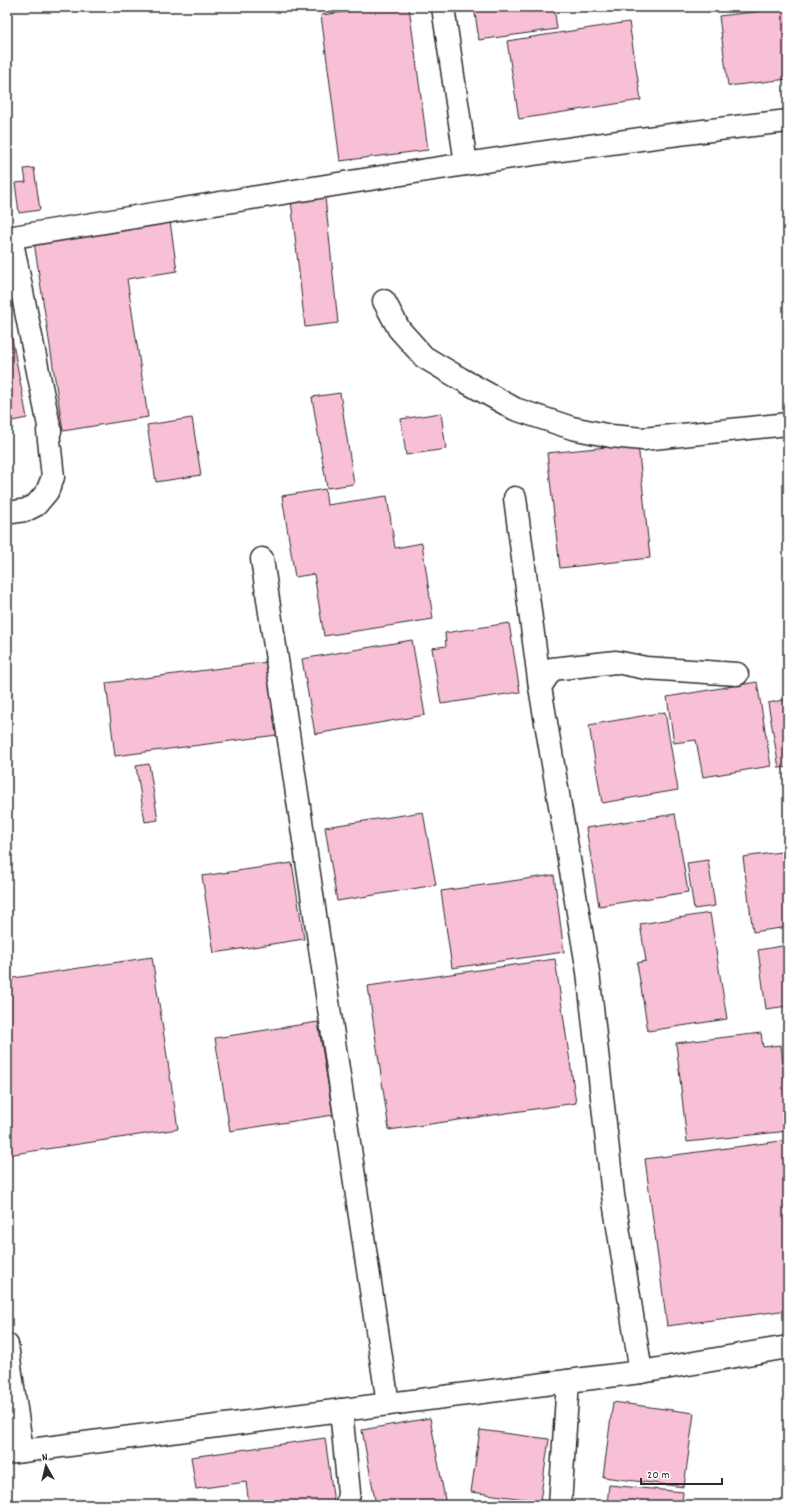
<svg xmlns="http://www.w3.org/2000/svg" width="795" height="1512" viewBox="0 0 795 1512" font-family="Dekko,sans-serif">
<style>
.building{fill:#f8c0d7;stroke:#2b2b2b}
.lines{fill:none;stroke-linecap:round;stroke-linejoin:round}
.minor-casing{stroke:#2b2b2b;stroke-width:25}
.minor{stroke:#fff;stroke-width:22}
</style>
<rect width="100%" height="100%" fill="#fff"/>
<filter id="ink" filterUnits="userSpaceOnUse"><feTurbulence type="fractalNoise" baseFrequency=".025" numOctaves="2"/><feDisplacementMap in="SourceGraphic" scale="8" xChannelSelector="R" yChannelSelector="G"/><feConvolveMatrix kernelMatrix="1 2 1 2 8 2 1 2 1" color-interpolation-filters="sRGB"/></filter>
<g filter="url(#ink)">
<!-- building -->
<g class="building">
<polygon points="382,7 409,7 428,150 340,161 321,15"/>
<polygon points="474,7 554,7 557,29 479,40"/>
<polygon points="788,8 788,79 728,86 719,16"/>
<polygon points="629,22 641,100 519,119 507,41"/>
<polygon points="34,168 40,210 19,213 15,183 26,182 24,169"/>
<polygon points="325,197 338,323 305,327 291,200"/>
<polygon points="170,221 177,271 127,279 148,417 63,431 34,242"/>
<polygon points="7,312 27,418 7,422"/>
<polygon points="340,393 354,484 327,488 312,397"/>
<polygon points="441,413 446,449 406,455 401,419"/>
<polygon points="192,418 201,475 156,482 147,425"/>
<polygon points="638,444 650,558 560,568 547,453"/>
<polygon points="325,489 327,505 387,496 395,548 422,543 433,619 324,636 314,574 295,577 282,496"/>
<polygon points="509,623 520,692 441,704 432,648 446,646 445,633"/>
<polygon points="412,640 425,715 315,734 302,659"/>
<polygon points="268,662 277,735 115,756 106,683"/>
<polygon points="757,682 771,766 703,777 696,740 674,743 667,697"/>
<polygon points="788,699 788,767 779,768 768,703"/>
<polygon points="665,712 678,790 602,803 589,725"/>
<polygon points="149,764 158,820 145,822 136,766"/>
<polygon points="423,812 436,885 337,901 325,827"/>
<polygon points="675,814 688,892 599,906 586,828"/>
<polygon points="788,851 788,927 753,932 743,857"/>
<polygon points="708,860 715,906 694,909 687,863"/>
<polygon points="292,863 304,939 214,953 202,876"/>
<polygon points="554,875 564,952 452,968 441,891"/>
<polygon points="710,913 727,1019 648,1031 637,963 646,961 640,924"/>
<polygon points="788,945 788,1006 766,1009 758,950"/>
<polygon points="152,957 178,1129 7,1155 7,979"/>
<polygon points="555,959 576,1103 389,1130 368,986"/>
<polygon points="318,1022 333,1115 230,1131 215,1038"/>
<polygon points="761,1033 763,1047 781,1045 788,1107 788,1131 687,1142 676,1043"/>
<polygon points="788,1140 788,1310 667,1326 645,1159"/>
<polygon points="613,1402 694,1413 684,1487 603,1477"/>
<polygon points="430,1418 446,1505 376,1505 362,1430"/>
<polygon points="480,1430 549,1439 540,1501 471,1492"/>
<polygon points="325,1438 334,1503 321,1505 249,1505 246,1482 196,1489 191,1457"/>
<polygon points="609,1485 683,1492 682,1505 607,1505"/>
</g>
<g class="lines">
<!-- minor casing -->
<g class="minor-casing">
<g id="minor">
<polyline points="443,7 466,164"/>
<path d="M7 238C267 196 526 150 788 121"/>
<polyline points="384,301 399,329 424,357 461,379 515,409 572,428 611,436 643,439 788,424"/>
<polyline points="515,498 540,687"/>
<polyline points="7,513 26,510 36,505 47,492 53,477 48,431 50,431 11,237"/>
<polyline points="262,559 388,1404"/>
<polyline points="7,1345 22,1451"/>
<polyline points="641,1372 613,1195 588,972 540,687 552,669 616,662 646,668 737,674"/>
<polyline points="341,1410 349,1493 347,1505"/>
<polyline points="7,1453 568,1381"/>
<polyline points="560,1505 568,1381 641,1372 788,1347"/>
</g>
</g>
<!-- minor -->
<use href="#minor" class="minor"/>
</g>
</g>
<!-- margin -->
<rect width="795" height="1512" fill="none" stroke="#fff" stroke-width="24"/>
<rect x="12" y="12" width="771" height="1488" fill="none" stroke="#2b2b2b" stroke-width="1.5" filter="url(#ink)"/>
<!-- north arrow -->
<g transform="translate(46 1466) rotate(352)" stroke="#ffffff" stroke-width="3" paint-order="stroke">
<path d="M0-3L7 15L0 10L-7 15Z" fill="#2b2b2b"/>
<text y="-6" font-size="11" font-weight="bold" text-anchor="middle" fill="#2b2b2b">N</text>
</g>
<!-- scale -->
<path d="M641 1478v6h81v-6" fill="none" stroke="#2b2b2b" stroke-width="2"/>
<text x="647" y="1478" font-size="12" fill="#2b2b2b" stroke="#ffffff" stroke-width="3" paint-order="stroke">20 m</text>
</svg>
